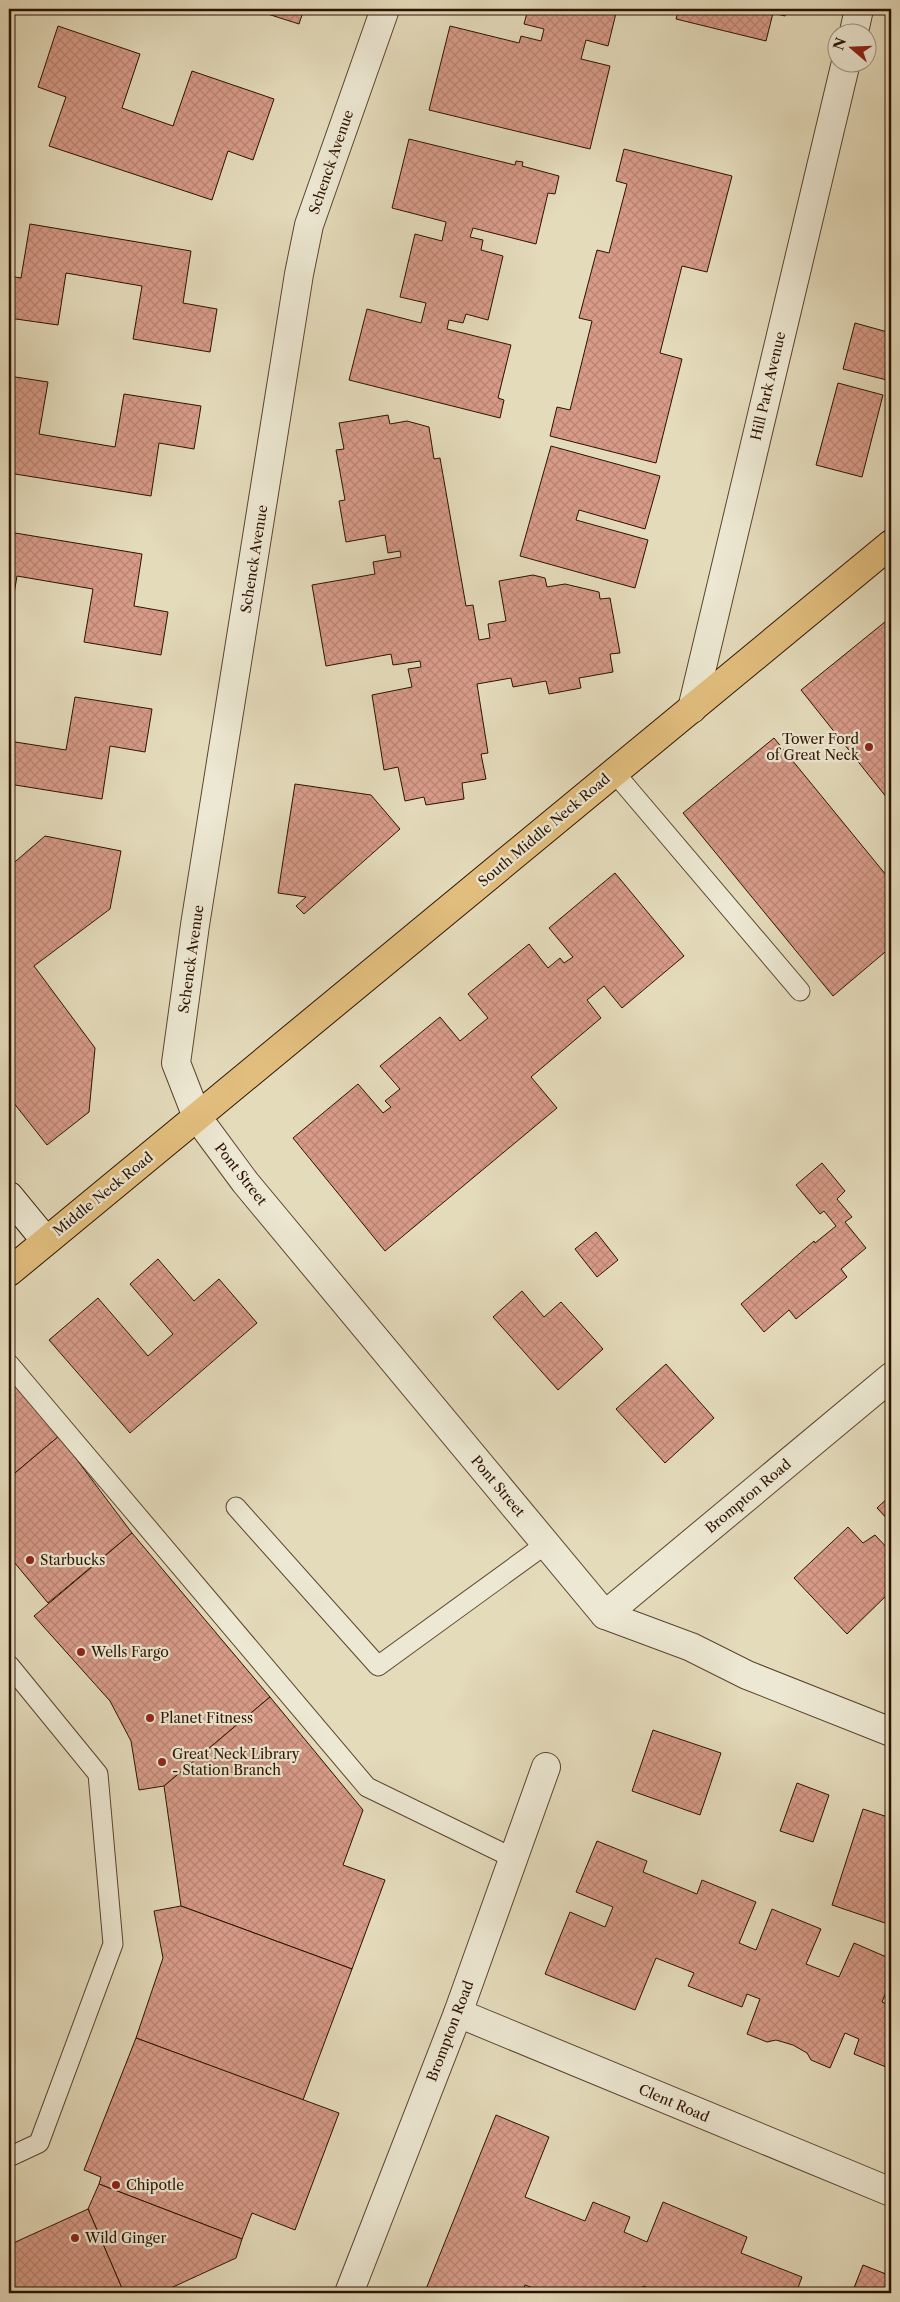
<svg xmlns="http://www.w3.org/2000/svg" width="900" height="2302" viewBox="0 0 900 2302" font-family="'Libre Caslon Text',serif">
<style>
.building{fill:url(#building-cross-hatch);stroke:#2d1200}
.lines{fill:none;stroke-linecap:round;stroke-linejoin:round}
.lane-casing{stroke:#5b442f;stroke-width:21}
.street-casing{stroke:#5b442f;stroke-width:30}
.secondary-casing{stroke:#2d1200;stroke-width:30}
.primary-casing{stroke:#2d1200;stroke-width:30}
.lane{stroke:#ede8d3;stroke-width:19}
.street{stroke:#ede8d3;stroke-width:28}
.secondary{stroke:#ede8d3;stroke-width:28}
.primary{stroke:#e2be7e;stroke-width:28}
.poi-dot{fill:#8f2418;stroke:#ede8d3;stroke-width:2}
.labels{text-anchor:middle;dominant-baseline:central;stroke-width:4.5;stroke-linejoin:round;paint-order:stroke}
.street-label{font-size:14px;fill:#2d1200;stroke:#ede8d3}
.poi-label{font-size:14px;fill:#2d1200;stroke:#ede8d3;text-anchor:start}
</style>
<defs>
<pattern id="building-cross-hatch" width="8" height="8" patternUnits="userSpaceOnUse" patternTransform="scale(1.25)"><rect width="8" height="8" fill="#d79b88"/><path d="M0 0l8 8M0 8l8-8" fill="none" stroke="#b98474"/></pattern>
</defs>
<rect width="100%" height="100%" fill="#e4dbbb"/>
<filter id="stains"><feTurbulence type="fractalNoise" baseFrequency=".004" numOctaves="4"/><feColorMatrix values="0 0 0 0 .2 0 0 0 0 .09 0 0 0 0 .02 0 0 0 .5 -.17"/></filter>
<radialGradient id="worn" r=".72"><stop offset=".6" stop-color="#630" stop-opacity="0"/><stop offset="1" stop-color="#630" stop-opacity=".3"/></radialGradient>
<!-- building -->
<g class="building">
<polygon points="252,9 304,9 299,24"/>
<polygon points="528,9 617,9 608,46 586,40 581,59 610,66 590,149 429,110 450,26 519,43 521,36 541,41 544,29 524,24"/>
<polygon points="679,9 774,9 766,41 676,19"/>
<polygon points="774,9 787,9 785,16 773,13"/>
<polygon points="58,26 140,54 122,108 173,126 192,71 274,99 253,160 228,151 212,200 49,146 66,97 38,87"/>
<polygon points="409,139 515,165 516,161 523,162 522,166 559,176 555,194 548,193 536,244 473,228 470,237 483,240 481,250 503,256 488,320 466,314 463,323 449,320 447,329 511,345 498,398 504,400 500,418 349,380 367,309 421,323 426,303 400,297 415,234 442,241 446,222 392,208"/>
<polygon points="624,149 732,176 707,272 682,266 660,353 682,359 656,463 550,436 557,407 570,410 592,321 579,318 597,250 609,253 627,184 616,181"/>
<polygon points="30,224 191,251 183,303 217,309 210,352 133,339 142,286 66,273 58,325 9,318 9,276 21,278"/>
<polygon points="855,323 891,333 891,381 843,369"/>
<polygon points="9,376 48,382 39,434 115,447 124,394 201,406 194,449 159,443 151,496 9,473"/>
<polygon points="838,383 883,395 862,477 816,465"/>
<polygon points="388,415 390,424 407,421 429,427 434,459 440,458 466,606 473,605 479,640 490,638 488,624 506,621 499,581 533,575 545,578 547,587 565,584 599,592 600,599 610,598 620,653 610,654 613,672 579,678 581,688 549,694 546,681 513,687 511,678 477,684 488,753 481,754 486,779 462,783 464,799 426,805 424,797 405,801 398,767 384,770 372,695 412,687 408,669 421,667 420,661 393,665 391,654 326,666 312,585 375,574 373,562 401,557 400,551 388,553 385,535 346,542 339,501 345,500 336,450 344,449 339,423"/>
<polygon points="551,446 660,476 645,529 579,510 576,520 648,540 635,588 520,556"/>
<polygon points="9,532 142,554 134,606 168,612 161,655 84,642 93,589 17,576 9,624"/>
<polygon points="891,617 891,803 801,690"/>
<polygon points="75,697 152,709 145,752 110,746 102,799 9,784 9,741 66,750"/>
<polygon points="774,738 891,881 891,947 833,996 683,813"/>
<polygon points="295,784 371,795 400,829 304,914 296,906 306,897 278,893"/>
<polygon points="45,836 121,851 110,909 34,966 95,1048 89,1112 47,1145 9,1097 9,867"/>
<polygon points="615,873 684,956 622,1008 604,986 587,1000 601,1018 531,1077 557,1108 385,1251 293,1138 358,1084 383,1113 391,1107 385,1101 400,1089 380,1066 440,1017 460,1041 488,1018 468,994 529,944 548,968 560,958 564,963 573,957 549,928"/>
<polygon points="822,1163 845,1191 837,1199 852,1217 845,1222 866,1248 841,1269 847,1277 796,1319 789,1310 764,1332 741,1304 814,1241 815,1243 836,1226 824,1211 820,1214 796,1185"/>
<polygon points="596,1232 618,1260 597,1277 575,1249"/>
<polygon points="158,1259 194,1301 219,1279 257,1323 130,1433 49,1340 98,1298 148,1356 173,1334 130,1284"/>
<polygon points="522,1291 544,1317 561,1302 603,1349 558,1390 493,1317"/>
<polygon points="666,1364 714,1418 665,1463 616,1409"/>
<polygon points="9,1376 59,1436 9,1478"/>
<polygon points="59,1436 132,1533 48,1603 9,1556 9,1478"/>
<polygon points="891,1495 891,1523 877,1508"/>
<polygon points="848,1527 863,1543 875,1535 891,1552 891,1591 847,1634 794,1578"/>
<polygon points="132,1533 270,1697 164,1786 139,1790 131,1741 110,1701 34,1616"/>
<polygon points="270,1697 363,1810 343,1865 385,1880 352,1969 181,1906 164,1786"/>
<polygon points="653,1730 721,1753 700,1815 632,1791"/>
<polygon points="797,1783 829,1795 813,1842 780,1831"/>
<polygon points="863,1809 891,1818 891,1925 832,1905"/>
<polygon points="597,1841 647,1861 643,1872 697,1894 702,1880 756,1902 739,1943 756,1950 772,1909 821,1929 806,1964 839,1977 854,1943 891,1959 891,1980 882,2002 891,2006 891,2069 854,2054 859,2039 845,2033 830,2068 811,2060 807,2053 793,2045 776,2040 767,2042 747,2034 760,1999 747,1994 742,2007 688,1986 694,1973 656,1958 635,2010 545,1974 570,1912 605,1927 613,1907 576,1892"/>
<polygon points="181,1906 352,1969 303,2100 136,2038 163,1958 154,1911"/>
<polygon points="136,2038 339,2113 295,2230 252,2213 242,2239 99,2184 101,2177 84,2170"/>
<polygon points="496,2115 549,2137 525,2197 585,2221 593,2202 630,2217 624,2232 647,2242 663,2202 747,2237 741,2253 802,2277 796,2293 661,2293 643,2286 640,2293 547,2293 525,2285 522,2293 436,2293 426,2289"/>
<polygon points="99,2184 242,2239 236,2258 160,2293 124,2293 88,2209"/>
<polygon points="88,2209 124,2293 9,2293 9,2245"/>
<polygon points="863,2265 891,2276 891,2293 852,2293"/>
</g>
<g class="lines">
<!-- lane casing -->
<g class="lane-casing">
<g id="lane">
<polyline points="614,772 800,991"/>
<polyline points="9,1364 367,1787 513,1858"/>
<polyline points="236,1507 378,1666 546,1544"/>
<polyline points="9,1665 98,1774 113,1944 39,2143 9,2157"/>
</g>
</g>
<!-- street casing -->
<g class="street-casing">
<g id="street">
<polyline points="385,9 309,225 299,274 195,925 176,1063 197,1117 245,1182 605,1615 691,1647 747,1675 891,1732"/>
<polyline points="854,32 859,9"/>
<polyline points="692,709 846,62"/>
<polyline points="605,1615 891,1377"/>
<polyline points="458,2013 891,2192"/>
<polyline points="349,2293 458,2013 546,1767"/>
</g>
</g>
<!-- secondary casing -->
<g class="secondary-casing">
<polyline id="secondary" points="9,1196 46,1241"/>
</g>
<!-- primary casing -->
<g class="primary-casing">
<polyline id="primary" points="9,1272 891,544"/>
</g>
<!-- lane -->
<use href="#lane" class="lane"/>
<!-- street -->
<use href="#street" class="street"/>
<!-- secondary -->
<use href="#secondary" class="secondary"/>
<!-- primary -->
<use href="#primary" class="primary"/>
</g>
<!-- markers -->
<g class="poi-dot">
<circle cx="869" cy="747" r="5"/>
<circle cx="30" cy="1560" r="5"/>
<circle cx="81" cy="1652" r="5"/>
<circle cx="150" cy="1718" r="5"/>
<circle cx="162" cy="1762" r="5"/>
<circle cx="116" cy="2185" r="5"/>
<circle cx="75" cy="2238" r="5"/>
</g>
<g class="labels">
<!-- street labels -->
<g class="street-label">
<text transform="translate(331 162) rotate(-71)">Schenck Avenue</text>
<text transform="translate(768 386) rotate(-77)">Hill Park Avenue</text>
<text transform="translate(254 559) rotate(-81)">Schenck Avenue</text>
<text transform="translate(544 830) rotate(-40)">South Middle Neck Road</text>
<text transform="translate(191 959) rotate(-82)">Schenck Avenue</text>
<text transform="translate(241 1174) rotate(52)">Pont Street</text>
<text transform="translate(103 1194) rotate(-39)">Middle Neck Road</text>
<text transform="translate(498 1486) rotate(50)">Pont Street</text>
<text transform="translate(748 1496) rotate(-40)">Brompton Road</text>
<text transform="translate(450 2031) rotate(-69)">Brompton Road</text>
<text transform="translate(674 2103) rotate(23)">Clent Road</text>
</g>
<!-- poi labels -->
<g class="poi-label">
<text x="859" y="739" text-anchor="end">Tower Ford<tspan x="859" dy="16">of Great Neck</tspan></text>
<text x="40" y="1560">Starbucks</text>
<text x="91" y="1652">Wells Fargo</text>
<text x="160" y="1718">Planet Fitness</text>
<text x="172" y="1754">Great Neck Library<tspan x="172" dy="16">- Station Branch</tspan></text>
<text x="126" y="2185">Chipotle</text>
<text x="85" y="2238">Wild Ginger</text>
</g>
</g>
<!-- margin -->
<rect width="900" height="2302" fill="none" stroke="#e4dbbb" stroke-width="30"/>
<rect x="10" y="10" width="880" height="2282" fill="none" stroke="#2d1200" stroke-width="2.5"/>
<rect x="15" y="15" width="870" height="2272" fill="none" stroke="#2d1200"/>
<!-- north arrow -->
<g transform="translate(852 48) rotate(289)"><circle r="24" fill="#ede8d3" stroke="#a0927f"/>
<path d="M0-4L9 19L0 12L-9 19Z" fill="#8f2418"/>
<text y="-8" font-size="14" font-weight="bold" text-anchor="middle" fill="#2d1200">N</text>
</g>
<rect width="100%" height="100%" filter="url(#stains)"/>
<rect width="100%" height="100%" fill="url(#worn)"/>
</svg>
